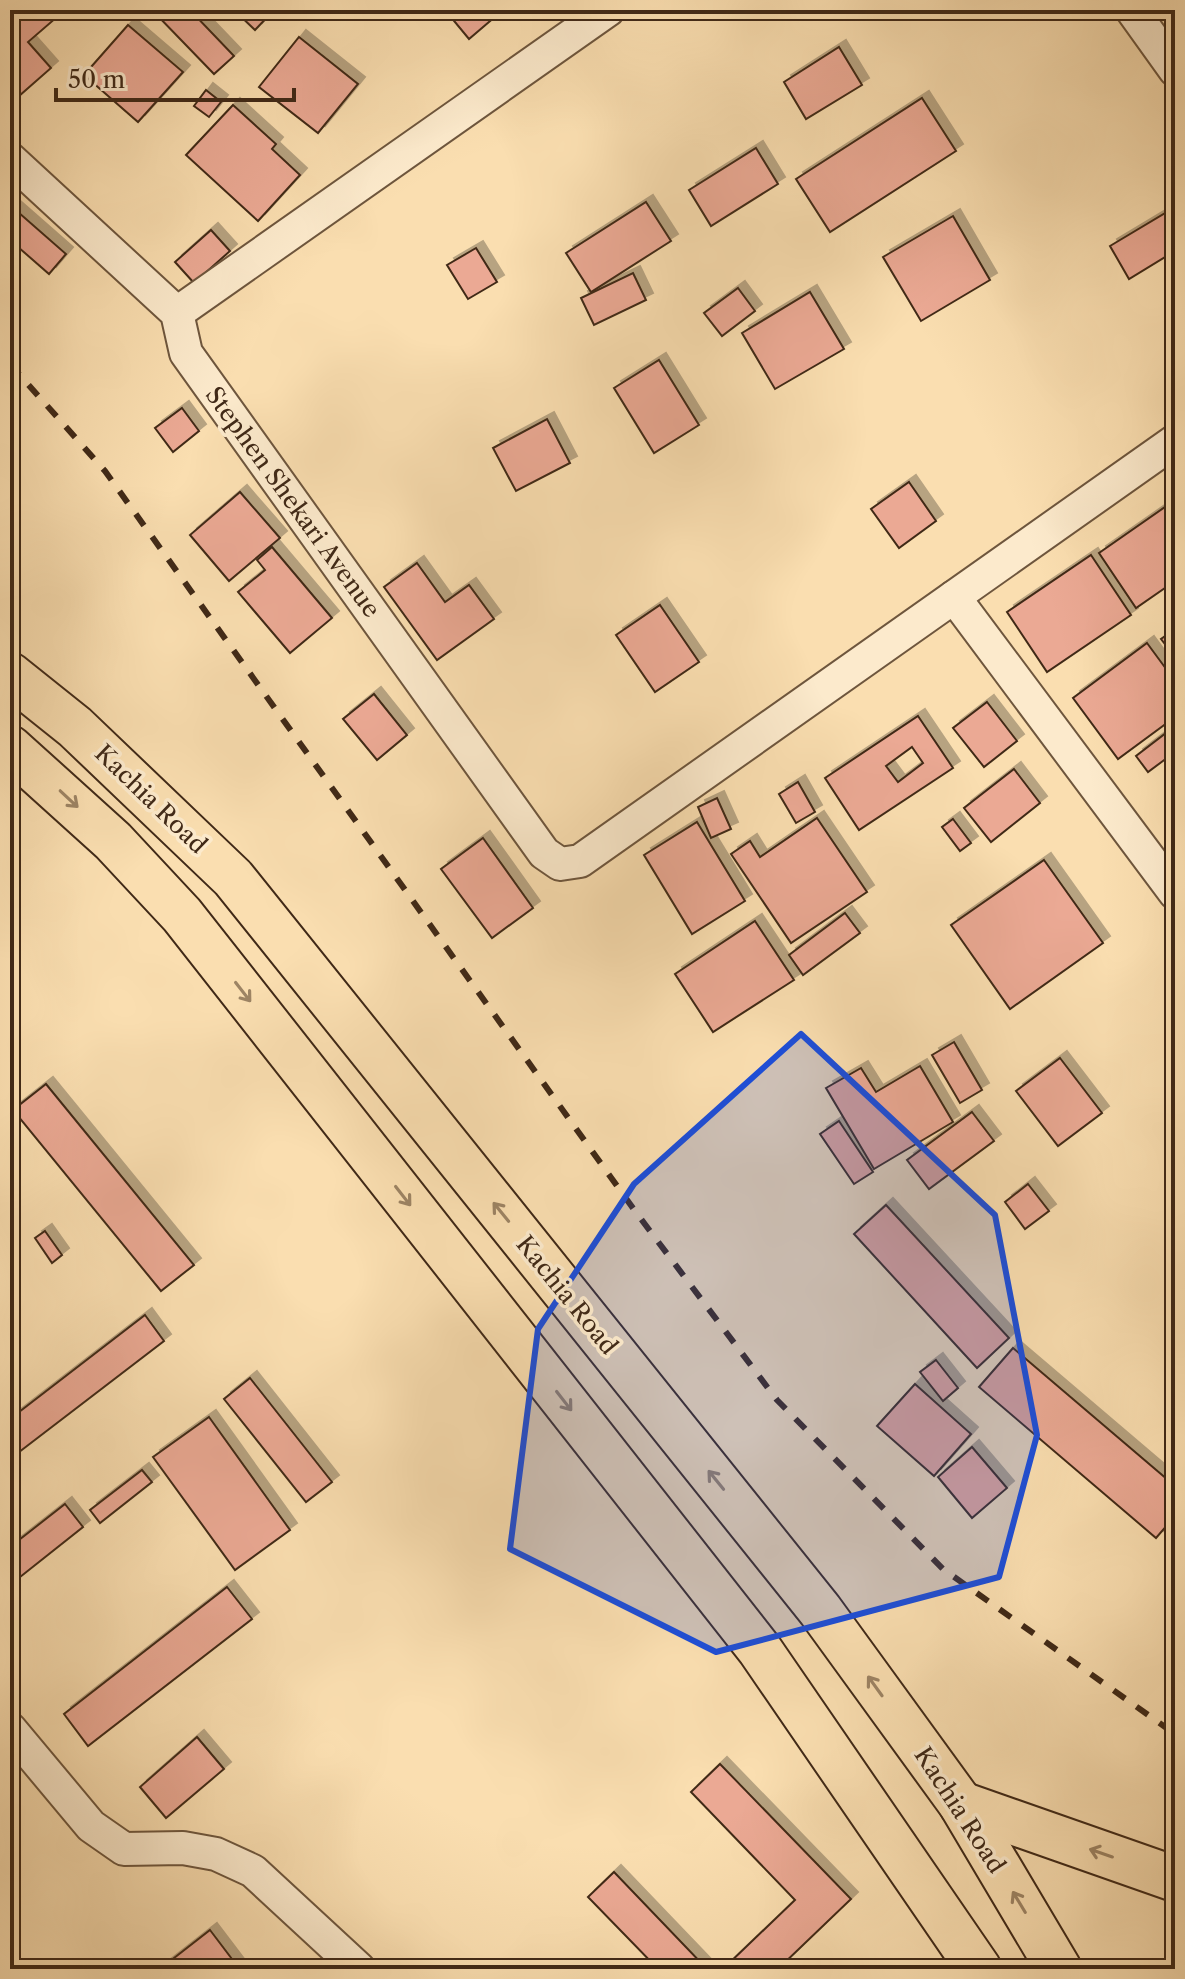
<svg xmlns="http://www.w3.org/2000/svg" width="1185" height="1979" viewBox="0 0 1185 1979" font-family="'Libre Caslon Text',serif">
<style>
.building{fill:#eba994;stroke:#402917;stroke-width:2;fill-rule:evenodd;filter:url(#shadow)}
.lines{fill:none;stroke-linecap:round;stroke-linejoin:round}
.minor-casing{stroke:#6e563d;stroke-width:36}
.primary-casing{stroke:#402917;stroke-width:48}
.minor{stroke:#fceacc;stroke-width:32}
.primary{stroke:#fadeb0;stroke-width:44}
.rail{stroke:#402917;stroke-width:6;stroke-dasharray:14 14;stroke-linecap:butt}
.oneway{stroke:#9d8464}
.marked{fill:#1d4ed8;fill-opacity:0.2;stroke:#1d4ed8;stroke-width:6;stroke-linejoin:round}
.labels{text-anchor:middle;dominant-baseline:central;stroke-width:7;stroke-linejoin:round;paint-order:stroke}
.street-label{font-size:24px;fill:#402917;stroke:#fceacc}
</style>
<defs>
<filter id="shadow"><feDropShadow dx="7" dy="-7" stdDeviation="0" flood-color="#0004"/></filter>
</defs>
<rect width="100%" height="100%" fill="#fadeb0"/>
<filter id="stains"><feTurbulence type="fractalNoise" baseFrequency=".0025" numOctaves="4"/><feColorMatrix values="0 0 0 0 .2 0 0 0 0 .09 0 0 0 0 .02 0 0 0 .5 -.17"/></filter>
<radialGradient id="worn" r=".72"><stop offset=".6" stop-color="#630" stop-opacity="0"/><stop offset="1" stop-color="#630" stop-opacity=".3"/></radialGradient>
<!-- building -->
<g class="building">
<polygon points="10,10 51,10 57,17 28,42 51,68 19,96 10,86"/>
<polygon points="152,10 190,10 234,56 214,74"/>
<polygon points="234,10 274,10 255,30"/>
<polygon points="445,10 503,10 469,39"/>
<polygon points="128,25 183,72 138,122 84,75"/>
<polygon points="299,37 358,84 318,133 259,87"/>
<polygon points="839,47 862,85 806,119 784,82"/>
<polygon points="206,90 221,102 209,117 194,106"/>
<polygon points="922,98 956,151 830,232 796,179"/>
<polygon points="233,105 276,144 272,149 300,175 258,221 186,155"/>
<polygon points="756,148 778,184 711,226 689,190"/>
<polygon points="646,202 671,241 591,292 566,253"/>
<polygon points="10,205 66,254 49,274 10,240"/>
<polygon points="1167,212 1175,227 1175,251 1129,279 1110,246"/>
<polygon points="953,216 990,280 921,321 883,257"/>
<polygon points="211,230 230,251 194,283 175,262"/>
<polygon points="476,248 497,282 468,299 447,265"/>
<polygon points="633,273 646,300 594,325 581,298"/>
<polygon points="738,288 755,311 722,336 704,313"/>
<polygon points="810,292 844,349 775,389 742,333"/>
<polygon points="659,360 699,425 654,453 614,388"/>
<polygon points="182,408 199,431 173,452 155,428"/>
<polygon points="547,419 570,463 516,491 493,448"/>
<polygon points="909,482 936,521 899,548 871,509"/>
<polygon points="240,492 280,538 229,581 190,535"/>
<polygon points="1175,500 1175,581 1136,608 1099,553"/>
<polygon points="272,547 332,618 290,653 238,592 265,570 257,560"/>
<polygon points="1091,555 1131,615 1047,672 1007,612"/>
<polygon points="417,563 445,602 469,585 494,619 437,660 384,587"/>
<polygon points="660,605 699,662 655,692 616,635"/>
<polygon points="1175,629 1175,657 1161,639"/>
<polygon points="1147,643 1175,681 1175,717 1118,759 1073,698"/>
<polygon points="374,694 407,735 377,760 343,719"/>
<polygon points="987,702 1017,741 984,767 953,728"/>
<path d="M918 716 953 768 859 830 825 778ZM912 747 923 763 898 782 886 766Z"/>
<polygon points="1166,733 1175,744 1175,752 1148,772 1136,756"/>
<polygon points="1014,769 1040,803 991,842 964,808"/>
<polygon points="798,782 815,812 796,823 779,794"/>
<polygon points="717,798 731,829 711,838 698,807"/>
<polygon points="817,818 867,892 791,943 731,854 750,841 760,857"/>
<polygon points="953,819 971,843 960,851 942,827"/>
<polygon points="697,822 745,901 692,934 644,855"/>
<polygon points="483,838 533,908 492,938 441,869"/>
<polygon points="1044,860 1103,943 1010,1009 951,925"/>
<polygon points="845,913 860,933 803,975 789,955"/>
<polygon points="755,921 794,980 713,1032 675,974"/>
<polygon points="954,1042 982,1090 960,1103 932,1055"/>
<polygon points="1060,1058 1102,1113 1058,1146 1016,1091"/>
<polygon points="920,1066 953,1122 874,1169 826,1088 861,1068 876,1092"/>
<polygon points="46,1084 194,1265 161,1291 13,1110"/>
<polygon points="972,1112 994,1141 929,1189 907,1160"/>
<polygon points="839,1121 873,1172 854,1184 820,1134"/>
<polygon points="1028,1184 1049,1211 1025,1229 1005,1202"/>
<polygon points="886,1205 1009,1338 977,1368 854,1234"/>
<polygon points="45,1231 62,1255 52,1263 35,1238"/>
<polygon points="145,1315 164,1341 10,1459 10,1419"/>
<polygon points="1013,1348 1175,1486 1175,1516 1156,1538 979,1387"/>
<polygon points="936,1360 958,1388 943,1401 920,1372"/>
<polygon points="250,1378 332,1482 306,1502 224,1399"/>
<polygon points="915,1384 971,1434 934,1476 877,1426"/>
<polygon points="209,1417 290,1530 235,1570 153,1457"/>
<polygon points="972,1447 1007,1488 972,1518 938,1477"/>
<polygon points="142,1470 152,1482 100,1523 90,1510"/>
<polygon points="65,1504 83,1527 10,1585 10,1547"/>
<polygon points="227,1587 252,1619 88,1746 64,1714"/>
<polygon points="197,1737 224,1769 166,1818 140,1787"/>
<polygon points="720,1764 851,1899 778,1969 723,1969 795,1900 691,1792"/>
<polygon points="614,1872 707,1969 658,1969 588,1897"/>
<polygon points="210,1930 238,1967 235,1969 160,1969"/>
</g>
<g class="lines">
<!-- minor casing -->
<g class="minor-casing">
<g id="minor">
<polyline points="1132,10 1175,70"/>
<polyline points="10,159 177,313 186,353 544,853 560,864 580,861 1175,441"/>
<polyline points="177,313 608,10"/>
<polyline points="954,597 1175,893"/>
<polyline points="10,1729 91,1826 124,1849 183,1848 216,1854 253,1871 359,1969"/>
</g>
</g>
<!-- primary casing -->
<g class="primary-casing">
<g id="primary">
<polyline points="10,675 75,727 233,878 820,1610 961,1804 1059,1969"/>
<polyline points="10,748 113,841 182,915 760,1650 979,1969"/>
<polyline points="961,1804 1175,1879"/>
</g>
</g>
<!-- minor -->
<use href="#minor" class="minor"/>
<!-- primary -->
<use href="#primary" class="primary"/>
<!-- rail -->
<polyline class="rail" points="10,364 105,471 635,1211 777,1400 943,1569 1175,1734"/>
</g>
<!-- one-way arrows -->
<defs><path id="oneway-shaft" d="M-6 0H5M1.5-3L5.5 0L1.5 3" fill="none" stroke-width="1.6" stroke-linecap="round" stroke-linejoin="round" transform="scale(2)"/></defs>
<g class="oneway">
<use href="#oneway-shaft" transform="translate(69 799) rotate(43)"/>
<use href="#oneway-shaft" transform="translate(243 992) rotate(52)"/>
<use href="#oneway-shaft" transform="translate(403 1196) rotate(52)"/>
<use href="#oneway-shaft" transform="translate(501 1212) rotate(-129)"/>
<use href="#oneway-shaft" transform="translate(564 1401) rotate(52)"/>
<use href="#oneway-shaft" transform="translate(716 1480) rotate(-129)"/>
<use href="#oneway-shaft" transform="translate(875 1686) rotate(-126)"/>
<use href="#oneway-shaft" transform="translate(1101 1853) rotate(-161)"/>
<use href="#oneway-shaft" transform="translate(1019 1902) rotate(-121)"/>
</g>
<!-- marked area -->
<path class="marked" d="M801 1034 995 1215 1037 1435 999 1577 716 1652 510 1549 538 1329 634 1184Z"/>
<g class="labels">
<!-- street labels -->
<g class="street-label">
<text transform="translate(293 502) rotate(54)">Stephen Shekari Avenue</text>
<text transform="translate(151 799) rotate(44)">Kachia Road</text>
<text transform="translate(567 1295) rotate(51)">Kachia Road</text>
<text transform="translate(960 1810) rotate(57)">Kachia Road</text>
</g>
</g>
<!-- margin -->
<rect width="1185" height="1979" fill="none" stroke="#fadeb0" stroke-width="40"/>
<rect x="12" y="12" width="1161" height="1955" fill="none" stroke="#402917" stroke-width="4"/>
<rect x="20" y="20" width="1145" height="1939" fill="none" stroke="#402917" stroke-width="2"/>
<!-- scale -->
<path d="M56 88v12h238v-12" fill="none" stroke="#402917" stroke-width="4"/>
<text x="68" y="88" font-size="24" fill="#402917" stroke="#fceacc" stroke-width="6" paint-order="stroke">50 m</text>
<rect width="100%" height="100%" filter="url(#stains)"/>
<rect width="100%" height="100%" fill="url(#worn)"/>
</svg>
